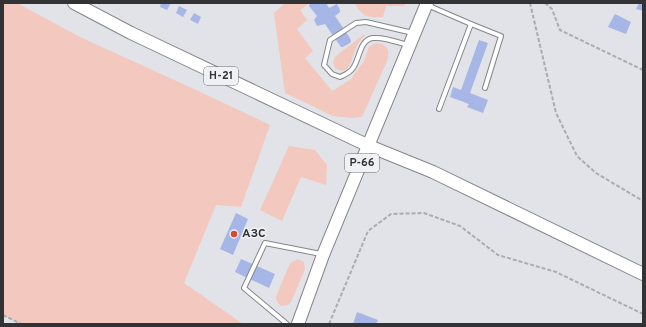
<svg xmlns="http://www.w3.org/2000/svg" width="646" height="327" viewBox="0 0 646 327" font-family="Overpass,sans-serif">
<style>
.green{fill:#f3c8be}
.building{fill:#a6b6e6}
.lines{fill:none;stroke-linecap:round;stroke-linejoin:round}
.service-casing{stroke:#84868a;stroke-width:6}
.primary-casing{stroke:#84868a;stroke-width:14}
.path{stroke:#abacb0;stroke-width:2;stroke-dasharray:4 2;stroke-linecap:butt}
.service{stroke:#fff;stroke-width:4}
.primary{stroke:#fff;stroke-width:12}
.poi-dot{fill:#d54b2c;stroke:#eff1f5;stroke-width:1.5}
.labels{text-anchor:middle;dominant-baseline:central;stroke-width:3;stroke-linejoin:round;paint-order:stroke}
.shield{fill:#eff1f5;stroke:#6b6c6e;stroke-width:1}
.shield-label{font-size:11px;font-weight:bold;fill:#323334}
.poi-label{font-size:12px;font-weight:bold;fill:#323334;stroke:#eff1f5;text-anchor:start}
</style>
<rect width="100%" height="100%" fill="#e2e3e8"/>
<!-- green -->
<g class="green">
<polygon points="3,3 17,3 80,37 194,89 270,125 241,207 216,205 184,283 243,324 21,324 3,315"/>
<path d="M285 3H310L300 10 307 20 297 29 313 51 305 58 332 91 351 79 364 61 369 47 376 43 382 44C390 48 389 54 387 61L362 117 353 118 333 116 285 93 274 13Z"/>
<path d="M354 3H406L404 6H386L383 17C365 17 365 18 354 3Z"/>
<path d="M364 34 365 35C353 46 355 57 347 69 343 71 339 71 335 68L333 62 335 57Z"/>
<polygon points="289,146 315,150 327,165 326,185 301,177 282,221 260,210"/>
<polygon points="298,259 304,262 305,269 291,302 288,305 281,306 277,302 276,297 290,263"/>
</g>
<!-- building -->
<g class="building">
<polygon points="161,3 171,3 167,10 160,7"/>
<polygon points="310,3 326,3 329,8 337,4 340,10 340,12 335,16 350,38 351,41 350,43 343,47 341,47 325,24 317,26 314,20 317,16 309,6"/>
<polygon points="639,3 643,3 643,11 636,9"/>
<polygon points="179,6 187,10 183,17 176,13"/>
<polygon points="194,13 201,17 198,24 190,20"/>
<polygon points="615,14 631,22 626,34 608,27"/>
<polygon points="479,40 488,43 470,93 488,100 483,113 467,107 469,104 450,97 453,87 461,90"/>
<polygon points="236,213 248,219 233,255 220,249"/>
<polygon points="241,259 275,274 269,288 235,272"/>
<polygon points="357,312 378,320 376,324 353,324"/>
</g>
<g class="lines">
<!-- service casing -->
<g class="service-casing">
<g id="service">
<polyline points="427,5 471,24 439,109"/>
<polyline points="471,24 501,36 485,88"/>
<path d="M407 45C397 42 385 37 373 38 359 40 360 59 353 68 350 73 344 75 340 77L332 74 324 65 330 40 356 23 366 22 413 33"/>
<polyline points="287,324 244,288 265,243 321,254"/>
</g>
</g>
<!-- primary casing -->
<g class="primary-casing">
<g id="primary">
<polyline points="74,3 131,33 369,146 433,172 643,274"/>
<polyline points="298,324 323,255 427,3"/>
</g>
</g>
<!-- path -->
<g class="path">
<polyline points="530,3 556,113 577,156 596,173 643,201"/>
<polyline points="545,3 552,9 560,30 643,70"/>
<polyline points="3,315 21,324"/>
<polyline points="329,324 368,231 391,214 424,213 460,226 498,255 556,272 643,314"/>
</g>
<!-- service -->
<use href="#service" class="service"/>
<!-- primary -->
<use href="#primary" class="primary"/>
</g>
<!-- markers -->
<circle class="poi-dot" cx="234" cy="234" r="4"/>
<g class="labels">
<!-- shield labels -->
<g class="shield">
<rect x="204" y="67" width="34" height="18" rx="3"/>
<rect x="345" y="154" width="34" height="18" rx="3"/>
</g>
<g class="shield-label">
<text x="221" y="76">Н-21</text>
<text x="362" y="163">Р-66</text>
</g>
<!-- poi labels -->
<g class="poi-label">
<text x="242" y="234">АЗС</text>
</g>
</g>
<!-- border -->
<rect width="646" height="327" fill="none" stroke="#323334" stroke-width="8"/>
</svg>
